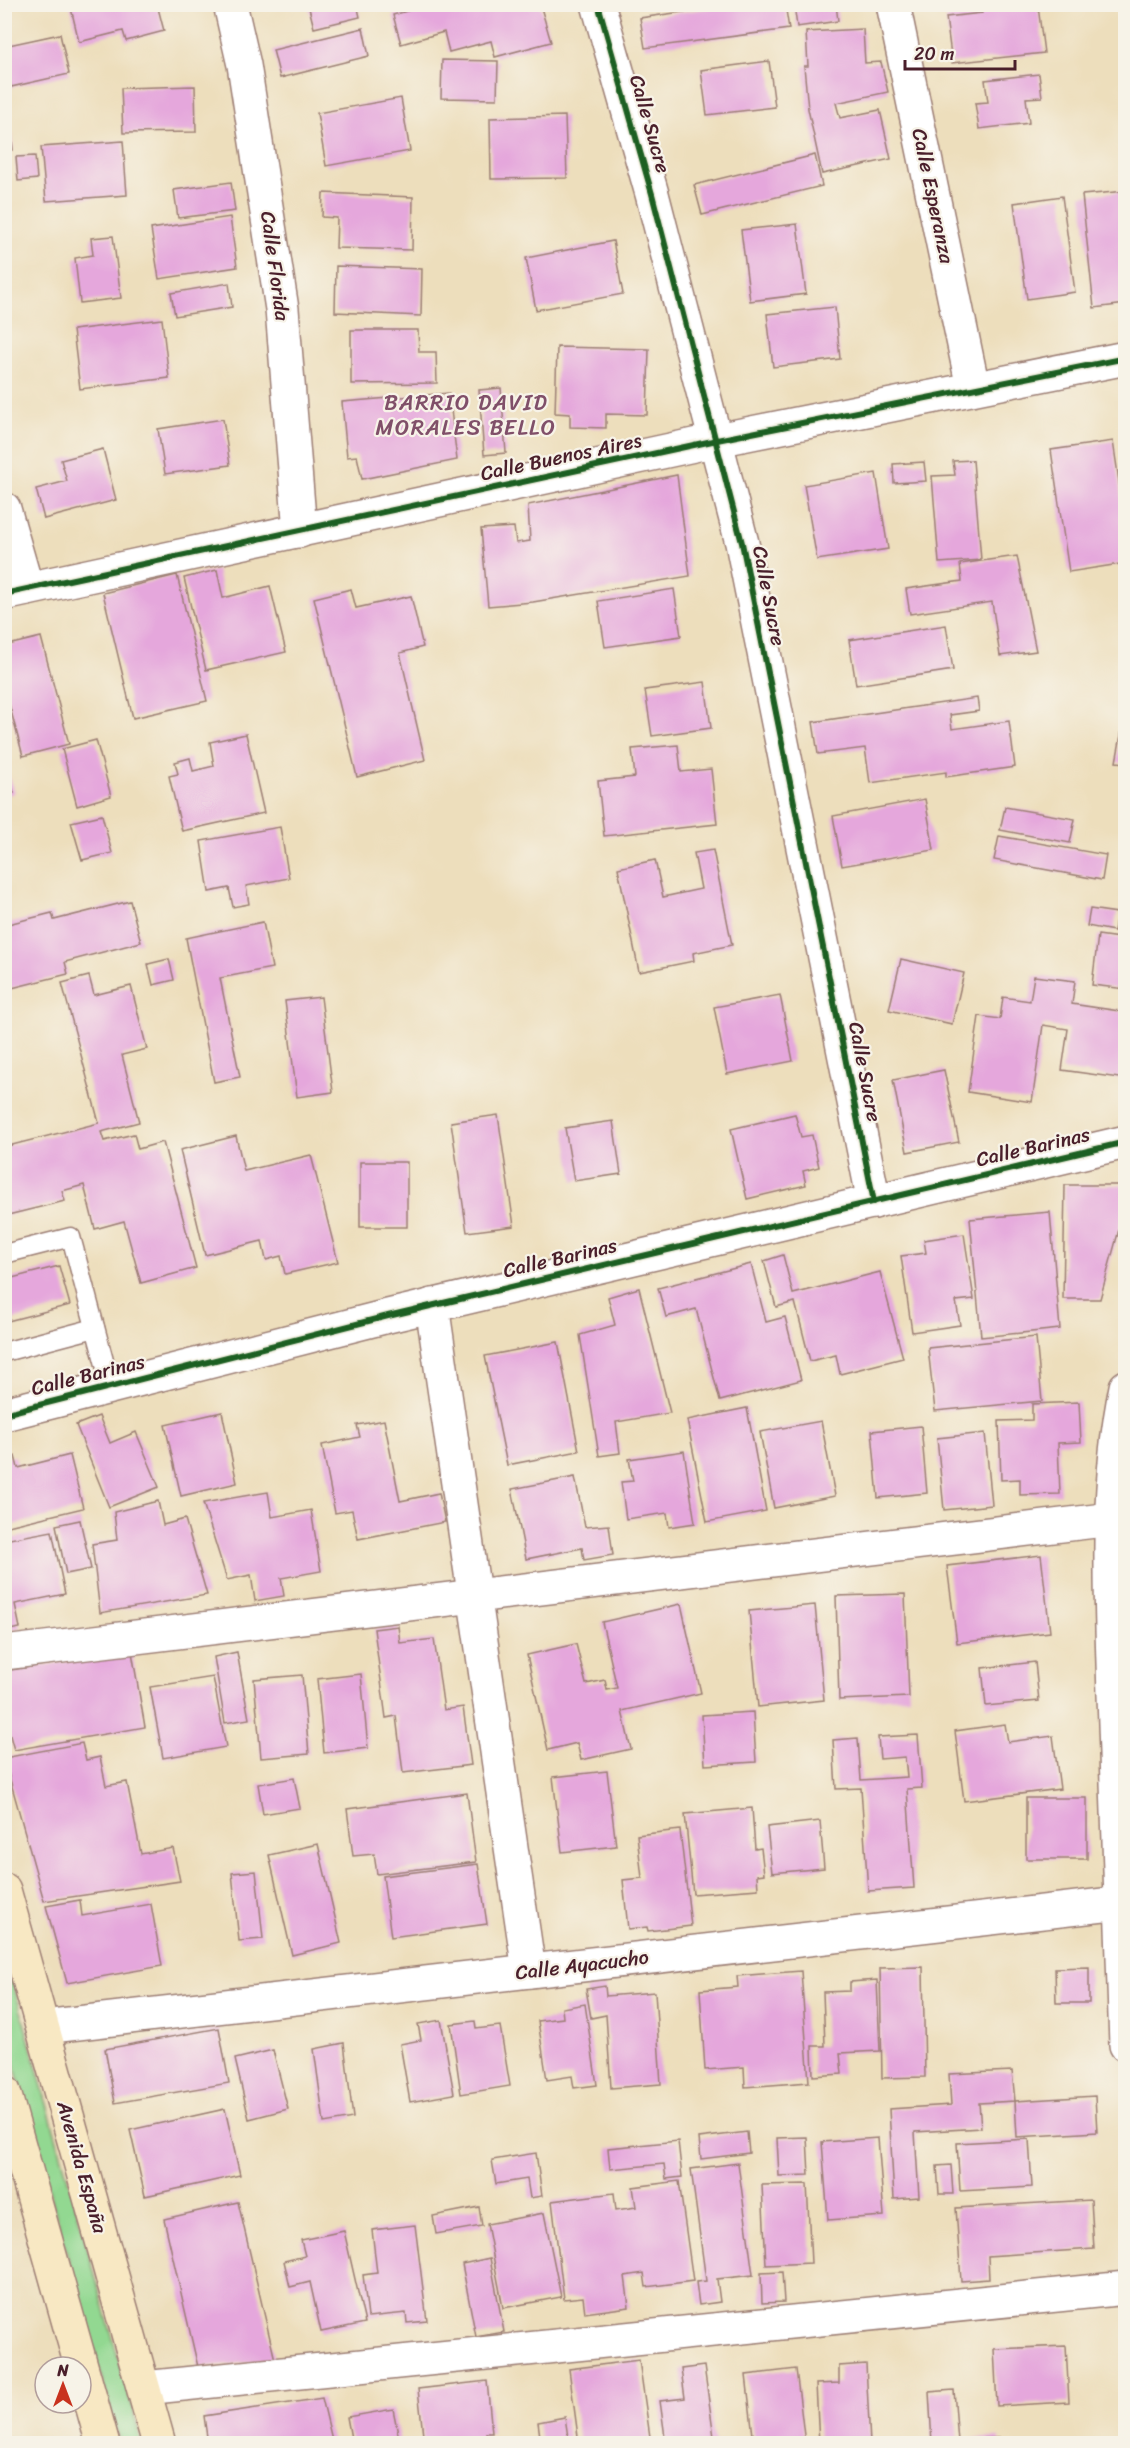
<svg xmlns="http://www.w3.org/2000/svg" width="1130" height="2448" viewBox="0 0 1130 2448" font-family="Sriracha,sans-serif">
<style>
.green{fill:#92d891;stroke:#6e7c5e;stroke-width:1.5}
.building{fill:#e5a7dc}
.lines{fill:none;stroke-linecap:round;stroke-linejoin:round}
.lane-casing{stroke:#9c7e74;stroke-width:21}
.street-casing{stroke:#9c7e74;stroke-width:36}
.secondary-casing{stroke:#9c7e74;stroke-width:36}
.lane{stroke:#fff;stroke-width:18}
.street{stroke:#fff;stroke-width:33}
.secondary{stroke:#f8e8c3;stroke-width:33}
.cycleway-casing{stroke:#f7f3e8;stroke-width:10}
.cycleway{stroke:#1b5e20;stroke-width:6}
.labels{text-anchor:middle;dominant-baseline:central;stroke-width:4.5;stroke-linejoin:round;paint-order:stroke}
.street-label{font-size:20px;fill:#4a1f2b;stroke:#f7f3e8}
.quarter-label{font-size:22px;letter-spacing:1.5px;fill:#804f69;stroke:#f7f3e8}
</style>
<rect width="100%" height="100%" fill="#f7f3e8"/>
<filter id="ink" filterUnits="userSpaceOnUse"><feTurbulence type="fractalNoise" baseFrequency=".0167" numOctaves="2"/><feDisplacementMap in="SourceGraphic" scale="12" xChannelSelector="R" yChannelSelector="G"/><feConvolveMatrix kernelMatrix="1 2 1 2 8 2 1 2 1" color-interpolation-filters="sRGB"/></filter>
<filter id="wash" filterUnits="userSpaceOnUse"><feTurbulence type="fractalNoise" baseFrequency=".008" numOctaves="4" result="noise"/><feDisplacementMap in="SourceGraphic" scale="24" xChannelSelector="R" yChannelSelector="G"/><feGaussianBlur stdDeviation="1.35" result="paint"/><feColorMatrix in="noise" values="0 0 0 0 0 0 0 0 0 0 0 0 0 0 0 0 0 1.4 0 .05"/><feComposite in="paint" operator="in"/></filter>
<g filter="url(#wash)">
<rect width="100%" height="100%" fill="#eddebc"/>
<!-- green -->
<polygon class="green" points="4,1951 142,2443 120,2443 5,2032"/>
<g id="blocks">
<!-- building -->
<g class="building">
<polygon points="70,4 157,4 164,31 126,41 123,31 79,42"/>
<polygon points="308,4 357,4 360,17 314,28"/>
<polygon points="431,4 436,4 437,9 452,4 540,4 551,42 495,57 491,41 449,52 444,32 401,44 393,15"/>
<polygon points="738,4 785,4 789,29 645,48 640,18"/>
<polygon points="794,4 836,4 838,21 797,27"/>
<polygon points="981,4 1009,4 1009,9 1038,6 1044,53 952,63 946,17 982,13"/>
<polygon points="363,28 369,56 280,78 273,50"/>
<polygon points="863,29 865,63 881,62 888,92 836,103 840,118 880,110 891,159 822,174 808,109 804,66 808,66 806,32"/>
<polygon points="60,34 69,74 11,87 4,46"/>
<polygon points="442,60 498,61 497,99 441,98"/>
<polygon points="769,61 775,107 707,115 701,70"/>
<polygon points="1039,74 1042,97 1026,98 1029,123 979,129 975,103 988,102 985,80"/>
<polygon points="195,86 196,132 123,133 121,88"/>
<polygon points="401,98 410,151 326,166 317,113"/>
<polygon points="565,116 567,178 491,179 490,118"/>
<polygon points="11,132 13,150 4,150 4,133"/>
<polygon points="123,141 127,195 46,201 41,147"/>
<polygon points="815,155 822,186 702,215 694,185"/>
<polygon points="35,156 37,179 18,181 16,157"/>
<polygon points="231,182 235,211 178,218 174,190"/>
<polygon points="1126,191 1126,304 1094,308 1082,195"/>
<polygon points="323,193 413,197 412,250 336,248 337,218 322,217"/>
<polygon points="1062,196 1075,292 1027,299 1014,203"/>
<polygon points="230,217 237,267 159,279 151,229"/>
<polygon points="797,224 806,294 750,301 741,230"/>
<polygon points="113,236 121,298 80,303 75,258 93,255 91,238"/>
<polygon points="613,241 623,294 536,310 526,258"/>
<polygon points="336,266 422,269 421,316 335,312"/>
<polygon points="229,283 232,307 175,316 171,293"/>
<polygon points="835,307 840,359 773,367 767,314"/>
<polygon points="162,319 169,378 80,389 73,330"/>
<polygon points="351,330 418,330 419,352 436,352 437,383 351,384"/>
<polygon points="557,347 649,349 647,415 606,414 606,428 570,427 570,414 555,413"/>
<polygon points="501,388 506,453 484,455 479,390"/>
<polygon points="449,393 457,460 362,479 357,456 347,457 342,402"/>
<polygon points="223,419 230,465 165,474 158,429"/>
<polygon points="1113,441 1126,528 1126,563 1069,572 1051,450"/>
<polygon points="103,449 116,500 44,519 36,489 67,481 61,460"/>
<polygon points="973,460 981,560 939,563 932,476 955,475 953,461"/>
<polygon points="924,462 926,481 894,483 893,464"/>
<polygon points="876,473 888,549 817,560 804,485"/>
<polygon points="677,475 690,576 533,602 488,606 481,529 514,527 516,543 530,541 528,505"/>
<polygon points="1017,556 1036,651 1000,656 992,602 910,614 906,589 962,581 960,564"/>
<polygon points="217,570 223,598 270,586 286,652 206,670 184,578"/>
<polygon points="177,575 207,701 133,718 103,593"/>
<polygon points="351,589 356,608 411,596 423,647 400,653 425,760 357,777 314,598"/>
<polygon points="674,589 681,636 605,647 598,601"/>
<polygon points="946,625 953,670 856,685 849,640"/>
<polygon points="41,637 69,744 23,756 4,685 4,646"/>
<polygon points="705,682 711,728 652,736 645,690"/>
<polygon points="977,698 979,711 950,715 952,729 1009,721 1015,767 946,777 946,772 870,783 865,748 818,754 813,722"/>
<polygon points="1122,730 1126,731 1126,763 1116,762"/>
<polygon points="246,734 264,813 182,831 169,776 178,774 175,762 190,758 193,771 214,766 210,742"/>
<polygon points="96,740 111,796 77,806 62,749"/>
<polygon points="678,745 681,772 711,769 717,824 604,836 598,781 635,777 632,749"/>
<polygon points="8,774 14,793 4,796 4,775"/>
<polygon points="925,799 934,850 842,866 833,816"/>
<polygon points="1005,807 1075,819 1070,843 1000,830"/>
<polygon points="102,815 112,853 82,860 71,822"/>
<polygon points="280,827 289,878 246,886 249,904 233,907 229,888 209,892 201,841"/>
<polygon points="999,836 1106,855 1102,880 994,860"/>
<polygon points="713,850 732,945 693,953 694,961 639,972 618,868 655,860 663,897 701,889 694,853"/>
<polygon points="130,901 141,942 65,962 68,974 4,990 4,925 52,913 54,920"/>
<polygon points="1090,909 1117,913 1114,931 1087,926"/>
<polygon points="263,922 272,968 220,978 240,1077 214,1082 186,938"/>
<polygon points="1098,935 1126,939 1126,989 1092,985"/>
<polygon points="169,959 174,980 153,985 148,964"/>
<polygon points="901,959 964,973 952,1024 889,1010"/>
<polygon points="89,976 94,995 131,986 147,1049 122,1055 139,1122 101,1132 104,1141 134,1134 138,1149 163,1142 196,1268 141,1283 124,1221 95,1229 84,1185 62,1191 65,1201 4,1216 4,1147 99,1123 62,983"/>
<polygon points="1034,976 1075,981 1072,1004 1126,1012 1126,1079 1062,1070 1068,1029 1043,1025 1032,1102 968,1092 979,1016 1000,1019 1003,997 1030,1001"/>
<polygon points="780,995 793,1061 727,1074 714,1007"/>
<polygon points="321,997 333,1092 297,1097 285,1001"/>
<polygon points="944,1070 959,1142 907,1152 893,1080"/>
<polygon points="795,1114 801,1137 812,1135 819,1167 803,1171 806,1185 747,1199 731,1129"/>
<polygon points="498,1115 514,1226 467,1232 451,1122"/>
<polygon points="613,1121 621,1174 574,1181 565,1128"/>
<polygon points="236,1136 244,1171 311,1155 338,1262 285,1274 281,1256 266,1260 262,1241 205,1255 180,1150"/>
<rect x="360" y="1162" width="47" height="65"/>
<polygon points="1065,1185 1126,1185 1126,1204 1100,1299 1063,1299"/>
<polygon points="1050,1212 1060,1329 981,1337 970,1219"/>
<polygon points="964,1234 974,1299 956,1301 960,1325 912,1332 901,1256 926,1253 924,1240"/>
<polygon points="783,1255 793,1294 880,1272 903,1358 840,1374 836,1355 810,1361 795,1302 776,1307 764,1261"/>
<polygon points="751,1264 766,1322 785,1317 801,1380 720,1401 696,1309 666,1317 658,1288"/>
<polygon points="59,1266 70,1305 4,1322 4,1280"/>
<polygon points="639,1288 670,1413 616,1422 620,1453 599,1456 580,1335 615,1325 608,1297"/>
<polygon points="1036,1337 1042,1401 935,1411 928,1348"/>
<polygon points="558,1342 579,1451 507,1465 485,1356"/>
<polygon points="1079,1402 1081,1442 1058,1443 1060,1494 1020,1495 1020,1479 1001,1480 999,1421 1032,1420 1032,1404"/>
<polygon points="747,1408 766,1511 707,1522 687,1420"/>
<polygon points="222,1412 237,1483 181,1496 165,1425"/>
<polygon points="99,1416 110,1443 136,1432 159,1487 109,1507 76,1425"/>
<polygon points="384,1420 400,1501 439,1493 445,1522 358,1539 352,1510 335,1513 322,1445 360,1437 357,1425"/>
<polygon points="821,1421 835,1496 774,1508 760,1432"/>
<polygon points="921,1426 927,1493 878,1498 872,1431"/>
<polygon points="985,1433 992,1505 944,1510 937,1438"/>
<polygon points="684,1451 695,1523 669,1527 667,1513 626,1519 621,1482 633,1481 629,1459"/>
<polygon points="70,1455 83,1508 4,1527 4,1458 15,1456 18,1468"/>
<polygon points="575,1477 585,1527 609,1525 613,1555 584,1560 582,1548 526,1559 512,1489"/>
<polygon points="268,1492 272,1517 311,1510 321,1571 281,1578 284,1596 255,1601 251,1575 227,1580 203,1503"/>
<polygon points="158,1501 163,1525 185,1519 207,1595 100,1613 92,1544 117,1540 114,1512"/>
<polygon points="80,1520 91,1569 66,1574 56,1525"/>
<polygon points="52,1531 65,1594 15,1604 20,1628 4,1631 4,1540"/>
<polygon points="1041,1555 1050,1632 957,1643 947,1566"/>
<polygon points="905,1594 909,1697 839,1700 836,1596"/>
<polygon points="681,1604 701,1693 622,1711 631,1749 581,1760 577,1743 548,1750 527,1655 576,1644 586,1684 605,1680 607,1690 617,1688 602,1622"/>
<polygon points="815,1605 824,1700 758,1707 749,1611"/>
<polygon points="398,1626 400,1643 434,1639 444,1710 463,1707 471,1765 403,1773 396,1716 386,1718 374,1629"/>
<polygon points="132,1652 145,1727 14,1750 4,1714 4,1671"/>
<polygon points="237,1652 249,1719 225,1723 214,1657"/>
<polygon points="1035,1662 1039,1701 986,1706 982,1668"/>
<polygon points="361,1674 368,1748 324,1753 317,1679"/>
<polygon points="302,1675 309,1754 261,1758 254,1679"/>
<polygon points="213,1677 226,1747 163,1758 150,1687"/>
<polygon points="753,1712 756,1762 705,1765 702,1715"/>
<polygon points="1005,1724 1008,1742 1053,1736 1060,1789 964,1801 955,1731"/>
<polygon points="918,1735 922,1788 907,1789 914,1888 868,1891 861,1788 836,1789 833,1740 858,1738 861,1780 907,1777 905,1757 880,1759 878,1737"/>
<polygon points="82,1743 86,1760 100,1757 106,1786 127,1782 141,1854 173,1848 180,1881 44,1901 4,1758"/>
<polygon points="607,1771 616,1846 562,1852 553,1777"/>
<polygon points="294,1778 300,1808 263,1814 258,1784"/>
<polygon points="467,1793 476,1862 377,1874 374,1854 353,1856 347,1809"/>
<rect x="1026" y="1798" width="61" height="61"/>
<polygon points="752,1808 755,1849 761,1848 764,1874 757,1875 758,1889 693,1894 685,1814"/>
<polygon points="820,1821 824,1868 772,1873 767,1827"/>
<polygon points="680,1830 691,1926 648,1931 647,1927 628,1929 623,1880 642,1878 637,1835"/>
<polygon points="318,1844 341,1943 292,1955 269,1855"/>
<polygon points="478,1864 487,1924 391,1937 383,1876"/>
<polygon points="256,1871 263,1939 239,1941 232,1873"/>
<polygon points="80,1900 82,1916 151,1904 162,1966 67,1983 46,1906"/>
<polygon points="923,1967 925,2077 882,2078 880,1968"/>
<polygon points="1089,1967 1089,2003 1056,2003 1055,1968"/>
<polygon points="801,1971 809,2082 745,2087 744,2067 705,2070 700,1990 738,1987 737,1976"/>
<polygon points="877,1980 880,2051 840,2053 842,2074 813,2076 812,2046 825,2046 823,1992 850,1991 850,1982"/>
<polygon points="605,1986 606,1996 655,1992 661,2084 611,2088 606,2015 591,2018 586,1989"/>
<polygon points="585,2004 597,2085 574,2088 572,2076 547,2080 538,2021 563,2018 562,2008"/>
<polygon points="441,2020 454,2094 410,2102 400,2044 421,2040 418,2024"/>
<polygon points="475,2021 476,2029 500,2026 510,2086 461,2094 451,2024"/>
<polygon points="219,2028 229,2083 115,2103 105,2049"/>
<polygon points="344,2043 353,2118 324,2123 314,2049"/>
<polygon points="273,2050 288,2109 249,2119 235,2059"/>
<polygon points="1012,2071 1015,2101 979,2103 981,2128 915,2132 919,2197 894,2199 889,2109 951,2105 949,2074"/>
<polygon points="1095,2096 1097,2132 1017,2137 1015,2101"/>
<polygon points="225,2109 240,2175 145,2196 130,2130"/>
<polygon points="747,2132 749,2153 701,2159 699,2138"/>
<polygon points="807,2137 809,2175 779,2176 777,2138"/>
<polygon points="878,2138 884,2216 828,2220 822,2142"/>
<polygon points="1029,2139 1032,2187 960,2191 957,2143"/>
<polygon points="678,2141 682,2177 666,2179 664,2164 610,2169 608,2148"/>
<polygon points="536,2153 542,2196 530,2198 527,2179 496,2184 492,2160"/>
<polygon points="738,2163 753,2275 717,2279 720,2302 699,2305 696,2282 706,2281 691,2169"/>
<polygon points="951,2165 953,2194 939,2194 937,2166"/>
<polygon points="679,2181 693,2281 646,2287 644,2273 625,2276 629,2307 585,2313 583,2297 564,2299 552,2201 614,2193 616,2210 636,2207 633,2187"/>
<polygon points="807,2184 811,2263 766,2265 762,2185"/>
<polygon points="1091,2200 1094,2249 988,2256 989,2279 961,2281 956,2208"/>
<polygon points="238,2202 275,2360 198,2367 164,2219"/>
<polygon points="479,2207 482,2226 436,2234 433,2216"/>
<polygon points="544,2213 561,2297 503,2308 487,2224"/>
<polygon points="415,2225 427,2321 407,2323 406,2313 368,2317 363,2275 377,2273 372,2230"/>
<polygon points="344,2231 365,2323 321,2332 310,2282 290,2287 284,2261 305,2256 301,2240"/>
<polygon points="490,2258 504,2332 476,2337 462,2264"/>
<polygon points="782,2272 784,2302 762,2303 761,2273"/>
<polygon points="1066,2346 1069,2402 997,2406 994,2349"/>
<polygon points="639,2360 651,2444 579,2444 569,2369"/>
<polygon points="866,2364 870,2444 819,2444 816,2384 839,2383 839,2366"/>
<polygon points="704,2366 715,2444 666,2444 660,2401 685,2398 681,2369"/>
<polygon points="796,2369 805,2444 754,2444 746,2375"/>
<polygon points="487,2381 492,2433 486,2433 487,2444 424,2444 418,2389"/>
<polygon points="954,2390 958,2442 932,2443 929,2392"/>
<polygon points="322,2398 333,2444 208,2444 204,2416"/>
<polygon points="393,2409 400,2444 352,2444 347,2417"/>
<polygon points="565,2417 569,2444 541,2444 538,2422"/>
<polygon points="999,2438 999,2444 967,2444 967,2439"/>
</g>
</g>
</g>
<g filter="url(#ink)">
<use href="#blocks" fill-opacity="0" stroke="#9c7e74" stroke-width="1.5"/>
<g class="lines">
<!-- lane casing -->
<g class="lane-casing">
<g id="lane">
<polyline points="4,1254 71,1237 111,1387"/>
<polyline points="4,1352 95,1328"/>
</g>
</g>
<!-- street casing -->
<g class="street-casing">
<g id="street">
<polyline points="230,4 244,65 282,309 300,531"/>
<polyline points="598,4 652,194 742,543 874,1202"/>
<polyline points="893,4 973,388"/>
<polyline points="4,509 27,589"/>
<polyline points="4,594 717,440 1126,358"/>
<polyline points="432,1305 529,1971"/>
<path d="M1126 1387C1105 1488 1111 1593 1114 1695 1118 1812 1122 1928 1126 2045"/>
<polyline points="4,1414 388,1316 1126,1142"/>
<polyline points="4,1653 1112,1519"/>
<polyline points="43,2027 1121,1903"/>
<polyline points="144,2388 1126,2288"/>
</g>
</g>
<!-- secondary casing -->
<g class="secondary-casing">
<g id="secondary">
<polyline points="4,1890 159,2444"/>
<polyline points="4,2092 103,2444"/>
</g>
</g>
<!-- lane -->
<use href="#lane" class="lane"/>
<!-- street -->
<use href="#street" class="street"/>
<!-- secondary -->
<use href="#secondary" class="secondary"/>
<!-- cycleway casing -->
<g class="cycleway-casing">
<g id="cycleway">
<polyline points="598,4 652,194 742,543 874,1202"/>
<polyline points="4,594 717,440 1126,358"/>
<polyline points="4,1414 388,1316 1126,1142"/>
</g>
</g>
<!-- cycleway -->
<use href="#cycleway" class="cycleway"/>
</g>
</g>
<g class="labels">
<!-- street labels -->
<g class="street-label">
<text transform="translate(650 124) rotate(74)">Calle Sucre</text>
<text transform="translate(933 196) rotate(78)">Calle Esperanza</text>
<text transform="translate(275 266) rotate(82)">Calle Florida</text>
<text transform="translate(561 457) rotate(-12)">Calle Buenos Aires</text>
<text transform="translate(769 596) rotate(79)">Calle Sucre</text>
<text transform="translate(865 1072) rotate(79)">Calle Sucre</text>
<text transform="translate(1033 1147) rotate(-13)">Calle Barinas</text>
<text transform="translate(560 1258) rotate(-13)">Calle Barinas</text>
<text transform="translate(88 1375) rotate(-14)">Calle Barinas</text>
<text transform="translate(582 1965) rotate(-7)">Calle Ayacucho</text>
<text transform="translate(82 2167) rotate(74)">Avenida España</text>
</g>
<!-- quarter labels -->
<g class="quarter-label">
<text x="466" y="402">BARRIO DAVID<tspan x="466" dy="25">MORALES BELLO</tspan></text>
</g>
</g>
<!-- margin -->
<rect width="1130" height="2448" fill="none" stroke="#f7f3e8" stroke-width="24"/>
<!-- north arrow -->
<g transform="translate(63 2385)"><circle r="28" fill="#f7f3e8" stroke="#b29e9c" stroke-width="1.5"/>
<path d="M0-4.5L10 22L0 15L-10 22Z" fill="#c8321e"/>
<text y="-9" font-size="16" font-weight="bold" text-anchor="middle" fill="#4a1f2b">N</text>
</g>
<!-- scale -->
<path d="M905 60v9h110v-9" fill="none" stroke="#4a1f2b" stroke-width="3"/>
<text x="914" y="60" font-size="18" fill="#4a1f2b" stroke="#f7f3e8" stroke-width="4.5" paint-order="stroke">20 m</text>
</svg>
